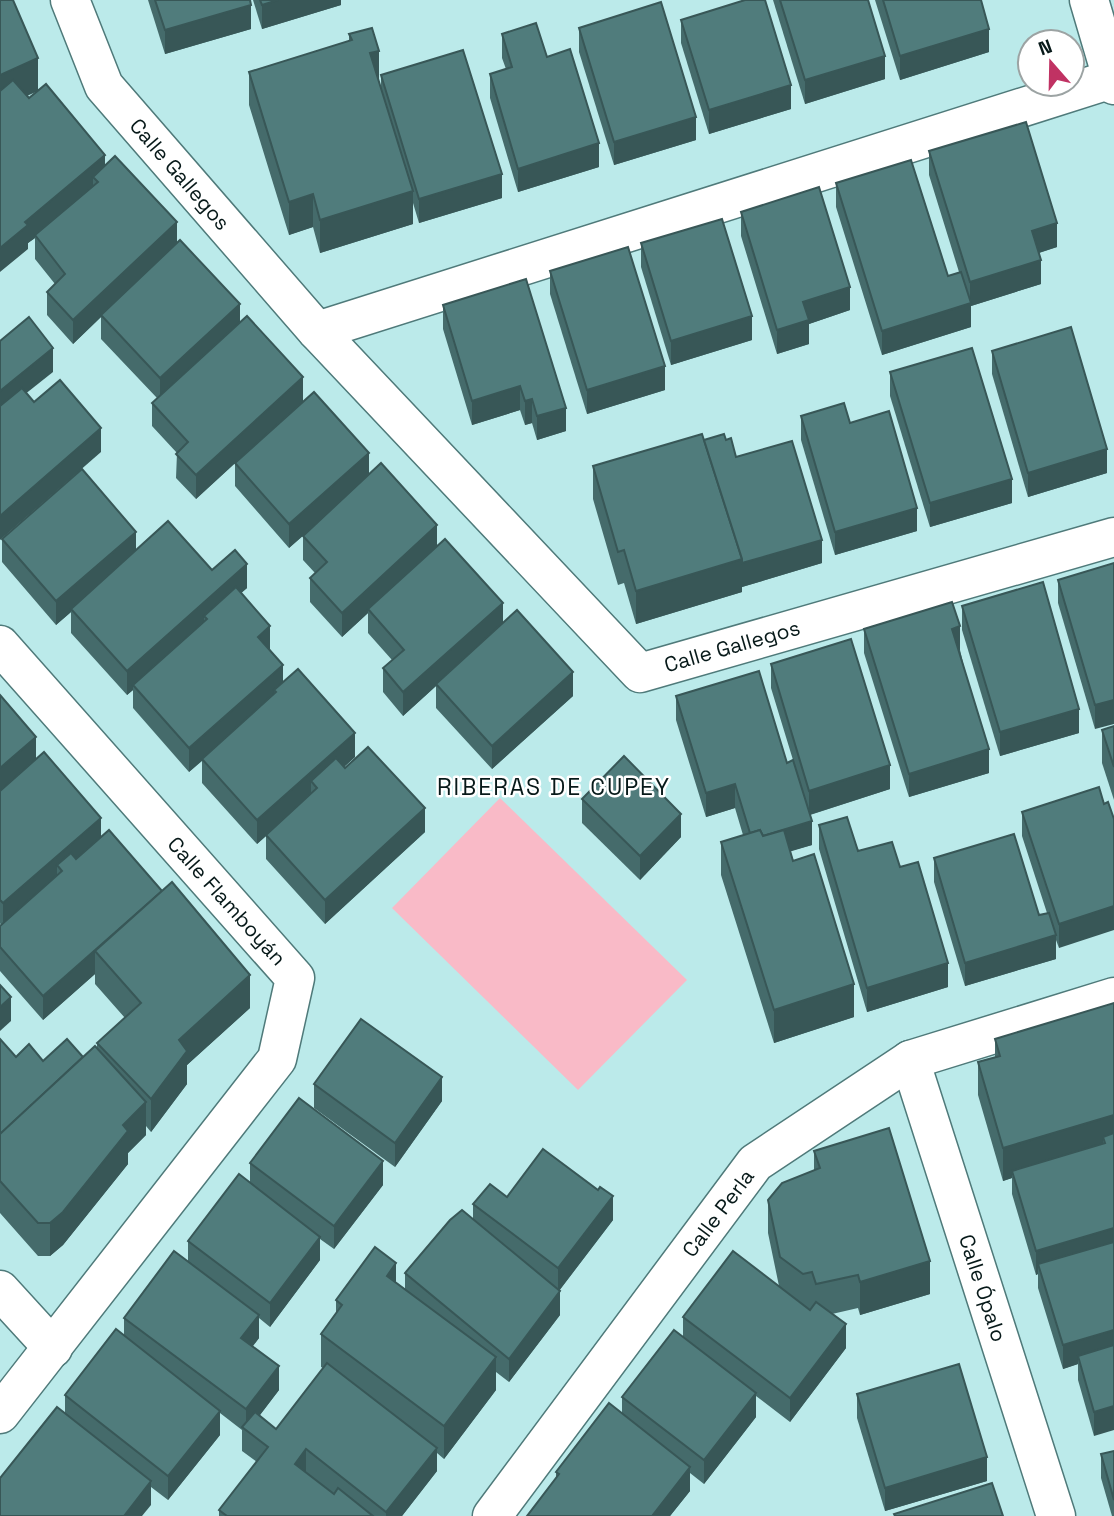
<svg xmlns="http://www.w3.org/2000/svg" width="1114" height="1516" viewBox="0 0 1114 1516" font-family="'Space Grotesk',sans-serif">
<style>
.green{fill:#f9bac7}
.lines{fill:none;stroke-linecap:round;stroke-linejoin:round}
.minor-casing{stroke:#4f7a7a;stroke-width:41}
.minor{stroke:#fff;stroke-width:38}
.wall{fill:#456b6b}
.shaded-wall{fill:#385757}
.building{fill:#507c7c;stroke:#385757;stroke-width:2}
.labels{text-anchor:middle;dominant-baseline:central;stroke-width:5;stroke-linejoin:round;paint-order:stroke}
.street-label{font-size:21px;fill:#071919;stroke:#fff}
.neighbourhood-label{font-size:23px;letter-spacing:2px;fill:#071919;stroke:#fff}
</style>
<rect width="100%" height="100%" fill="#bbeaea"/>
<!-- green -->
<polygon class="green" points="500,798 687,980 578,1090 392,908"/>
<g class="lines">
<!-- minor casing -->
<g class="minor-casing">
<g id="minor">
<polyline points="70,0 104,86 317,331 640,673 1114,537"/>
<polyline points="1089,0 1114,85"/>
<polyline points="317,331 1112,79"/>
<polyline points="0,645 295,978 277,1059 0,1414"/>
<polyline points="910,1060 1056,1516"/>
<polyline points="0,1290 53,1348"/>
<polyline points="492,1516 755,1163 910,1060 1114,997"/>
</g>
</g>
<!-- minor -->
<use href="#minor" class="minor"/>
</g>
<!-- wall -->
<g class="wall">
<polygon points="148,0 250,0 251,29 165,54"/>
<polygon points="253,0 341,0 341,5 262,29"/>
<polygon points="773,0 868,0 885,79 805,104"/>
<polygon points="875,0 981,0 989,52 900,80"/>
<polygon points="681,20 791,109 709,134 681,43"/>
<polygon points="579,28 696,140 614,165 579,52"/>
<polygon points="349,34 379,81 381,89 381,75 502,198 419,223 413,203 413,224 320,253 313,227 289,235 249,105 249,72 349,41"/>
<polygon points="502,34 547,57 599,167 518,192 490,98 490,74 506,69 502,58"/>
<polygon points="26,96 105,165 177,243 303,401 369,475 437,546 503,623 573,696 492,769 436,708 436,686 403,716 383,692 383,668 392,660 368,633 368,613 342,637 310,602 310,578 315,573 303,560 303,536 304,535 289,548 235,486 235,463 196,499 176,478 177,453 152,426 152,403 157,398 101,339 101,317 73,344 47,315 47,292 55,284 35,259 35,238 28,243 28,249"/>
<polygon points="929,151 1057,247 1039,253 1041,284 971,306 971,327 882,355 836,207 836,183 948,276 959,272 929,175"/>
<polygon points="741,212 850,310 809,324 809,344 777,354 741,236"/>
<polygon points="641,243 752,340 671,365 641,267"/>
<polygon points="550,271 665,390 587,414 550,294"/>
<polygon points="443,305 566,431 537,440 532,423 525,425 520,410 472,425 443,329"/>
<polygon points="992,351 1107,473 1028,497 992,374"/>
<polygon points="890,372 1012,503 930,527 890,396"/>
<polygon points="801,416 850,423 917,531 835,555 801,440"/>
<polygon points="704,440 726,440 736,457 822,563 742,587 742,592 636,624 624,583 618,585 593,499 593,466"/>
<polygon points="2,539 136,550 212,570 247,588 241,593 270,650 283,682 355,757 344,767 425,832 325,924 266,859 266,836 257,844 202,783 202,761 189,772 133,708 133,690 127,695 71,633 71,612 56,625 2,562"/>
<polygon points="1114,563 1095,729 1058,603 1058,580"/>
<polygon points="962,606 1079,733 1000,756 962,630"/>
<polygon points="864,629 960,650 989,773 909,797 864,653"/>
<polygon points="771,664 890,789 810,815 812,845 790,851 854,1017 774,1043 721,875 721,842 743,835 735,808 706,817 676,720 676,696 787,763 797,773 771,688"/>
<polygon points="0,695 36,760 101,837 250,1008 187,1065 187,1084 151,1132 146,1126 146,1135 128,1153 128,1164 63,1245 50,1256 38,1256 0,1213 0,1039 16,1057 43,1061 83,1057 97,1049 97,1043 125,1018 95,984 95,974 43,1020 0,971 0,926 1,925 0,923"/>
<polygon points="1114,726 1114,800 1102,763 1102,730"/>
<polygon points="1099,787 1059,948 1056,940 1056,959 965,986 934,882 934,858 1039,915 1047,913 1022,836 1022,812"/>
<polygon points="582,799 681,837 640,880 582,823"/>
<polygon points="819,825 858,851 900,867 948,987 867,1012 819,849"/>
<polygon points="1114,1003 1094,1436 1078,1380 1078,1364 1063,1369 1038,1288 1038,1274 1036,1275 1012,1194 1012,1178 1003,1181 978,1095 978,1062 995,1058 995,1039"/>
<polygon points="314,1084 442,1101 395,1167 314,1108"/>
<polygon points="814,1151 930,1294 860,1315 858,1308 832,1314 846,1348 790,1422 756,1396 756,1417 704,1484 690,1473 690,1491 670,1516 527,1516 556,1479 556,1472 622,1413 622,1397 683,1337 683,1317 779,1286 768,1233 768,1200 814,1170"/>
<polygon points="250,1163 383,1185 334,1249 320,1239 320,1260 270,1327 259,1318 259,1338 253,1346 279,1390 259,1416 276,1429 323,1368 321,1367 321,1334 336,1314 336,1300 396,1283 405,1289 405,1273 473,1219 473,1204 507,1197 613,1220 559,1291 560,1315 509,1382 496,1372 496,1390 444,1459 437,1453 437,1471 402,1516 219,1516 219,1510 257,1462 242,1451 242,1430 220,1413 220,1435 168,1500 151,1487 151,1505 65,1414 65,1395 124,1336 124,1318 188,1261 188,1241 250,1182"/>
<polygon points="857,1394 987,1481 885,1511 857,1418"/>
<polygon points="1114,1451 1114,1516 1112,1516 1101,1478 1101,1454"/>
</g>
<!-- shaded-wall -->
<g class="shaded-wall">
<polygon points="278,0 341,0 341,5 262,29 262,5"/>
<polygon points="251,5 251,29 165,54 165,30"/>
<polygon points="989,29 989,52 900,80 900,56"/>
<polygon points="379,51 379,84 370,53"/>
<polygon points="885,56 885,79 805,104 805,80"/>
<polygon points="38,58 38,91 0,108 0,75"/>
<polygon points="791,85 791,109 709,134 709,110"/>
<polygon points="696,117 696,140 614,165 614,142"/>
<polygon points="599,143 599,167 518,192 518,169"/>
<polygon points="105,155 105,179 98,182 93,177 93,189 35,235 35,238 28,243 28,249 0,272 0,248 25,222"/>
<polygon points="502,174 502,198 419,223 419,199"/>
<polygon points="413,191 413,224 320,253 320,220"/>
<polygon points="313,194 313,227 289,235 289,202"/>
<polygon points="177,222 177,245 101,315 101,317 73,344 73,320"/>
<polygon points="1057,223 1057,247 1032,255 1032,231"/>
<polygon points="1041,260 1041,284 971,306 971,327 882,355 882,331 970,304 970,282"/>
<polygon points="850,287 850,310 809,324 809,344 777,354 777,330 803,302"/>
<polygon points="240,304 240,328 160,402 160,378"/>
<polygon points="752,316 752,340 671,365 671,341"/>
<polygon points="53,348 53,372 0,414 0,391"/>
<polygon points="665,366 665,390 587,414 587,390"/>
<polygon points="303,377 303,401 196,499 196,475"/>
<polygon points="520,386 520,410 472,425 472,401"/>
<polygon points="532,399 532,423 525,425 525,401"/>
<polygon points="566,408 566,431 537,440 537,416"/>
<polygon points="101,428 101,452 0,540 0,516"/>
<polygon points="1107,449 1107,473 1028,497 1028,473"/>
<polygon points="369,453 369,477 289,548 289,524"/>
<polygon points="1012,479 1012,503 930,527 930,503"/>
<polygon points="917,508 917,531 835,555 835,532"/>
<polygon points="437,525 437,549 368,609 368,613 342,637 342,613"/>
<polygon points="136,532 136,556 71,609 71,612 56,625 56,601"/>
<polygon points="822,540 822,563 742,587 742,592 636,624 636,591 742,559"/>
<polygon points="247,564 247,588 207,623 207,619 204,616 204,626 133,685 133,690 127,695 127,671"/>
<polygon points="503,603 503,627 436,684 436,686 403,716 403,692"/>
<polygon points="270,626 270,650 258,661 258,637"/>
<polygon points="960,626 960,650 952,653 952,629"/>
<polygon points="283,665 283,689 276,692 274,690 274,697 189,772 189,748"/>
<polygon points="573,672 573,696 492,769 492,746"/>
<polygon points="1114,700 1114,724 1095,729 1095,705"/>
<polygon points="1079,709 1079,733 1000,756 1000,732"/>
<polygon points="355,733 355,757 317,791 317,788 311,781 311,796 257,844 257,820"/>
<polygon points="36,737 36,760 0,792 0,768"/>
<polygon points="989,749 989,773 909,797 909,774"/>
<polygon points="890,765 890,789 809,815 809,791"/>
<polygon points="735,784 735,808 706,817 706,793"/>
<polygon points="425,808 425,832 325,924 325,900"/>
<polygon points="681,814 681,837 640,880 640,856"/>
<polygon points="101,818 101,841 62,871 57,865 57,879 3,927 3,903"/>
<polygon points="812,821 812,845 752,863 752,840"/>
<polygon points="162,891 95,951 95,974 43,1020 43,996"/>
<polygon points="1114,906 1114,930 1059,948 1059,924"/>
<polygon points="1056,935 1056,959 965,986 965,963"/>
<polygon points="948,963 948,987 867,1012 867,988"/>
<polygon points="250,975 250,1008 187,1065 187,1084 151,1132 151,1099 179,1040"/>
<polygon points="854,984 854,1017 774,1043 774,1010"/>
<polygon points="11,997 11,1021 0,1031 0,1007"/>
<polygon points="442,1077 442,1101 395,1167 395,1143"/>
<polygon points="146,1102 146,1135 128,1153 128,1164 63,1245 50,1256 50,1223 123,1125"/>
<polygon points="1114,1115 1114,1148 1105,1143 1103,1137 1103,1151 1012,1171 1012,1178 1003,1181 1003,1148"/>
<polygon points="383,1161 383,1185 334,1249 334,1226"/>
<polygon points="613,1196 613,1220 558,1292 558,1268"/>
<polygon points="1114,1228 1114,1251 1038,1264 1038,1274 1036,1275 1036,1251"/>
<polygon points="320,1237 320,1260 270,1327 270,1303"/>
<polygon points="930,1261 930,1294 860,1315 860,1282"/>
<polygon points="396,1263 396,1295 387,1276"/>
<polygon points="560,1291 560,1315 509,1382 509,1359"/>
<polygon points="259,1315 259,1338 241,1361 241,1338"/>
<polygon points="846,1324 846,1348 790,1422 790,1398"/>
<polygon points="1114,1330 1114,1353 1078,1356 1078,1364 1063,1369 1063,1345"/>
<polygon points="496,1357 496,1390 444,1459 444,1426"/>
<polygon points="279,1366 279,1390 248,1431 246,1430 246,1409"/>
<polygon points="756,1393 756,1417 704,1484 704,1460"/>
<polygon points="1114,1406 1114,1430 1094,1436 1094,1412"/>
<polygon points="220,1411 220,1435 168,1500 168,1476"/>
<polygon points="437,1448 437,1471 402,1516 386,1516 386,1512"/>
<polygon points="306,1449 306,1473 295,1464"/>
<polygon points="987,1457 987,1481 885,1511 885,1488"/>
<polygon points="690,1467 690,1491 670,1516 652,1516"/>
<polygon points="151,1481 151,1505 142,1516 124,1516"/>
</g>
<!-- building -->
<g class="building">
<polygon points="0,0 13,0 38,58 0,75"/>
<polygon points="155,0 250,0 251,5 165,30"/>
<polygon points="260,0 278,0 262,5"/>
<polygon points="745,0 765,0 791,85 709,110 681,20"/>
<polygon points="780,0 868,0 885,56 805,80"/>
<polygon points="883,0 981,0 989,29 900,56"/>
<polygon points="661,2 696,117 614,142 579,28"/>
<polygon points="536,23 547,57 570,49 599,143 518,169 490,74 512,67 502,34"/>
<polygon points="372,28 379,51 370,53 413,191 320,220 313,194 289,202 249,72 352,40 349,34"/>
<polygon points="463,50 502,174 419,199 381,75"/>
<polygon points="13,80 29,98 46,84 105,155 25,222 28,225 0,248 0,91"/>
<polygon points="1026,122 1057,223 1032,231 1041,260 970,282 929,151"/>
<polygon points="115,156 177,222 73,320 47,292 65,274 35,235 98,182 93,177"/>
<polygon points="911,160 948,276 961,272 971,303 882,331 836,183"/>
<polygon points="819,187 850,287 803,302 809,320 777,330 741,212"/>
<polygon points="722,219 752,316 671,341 641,243"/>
<polygon points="180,240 240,304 160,378 101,315"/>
<polygon points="628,247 665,366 587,390 550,271"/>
<polygon points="526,279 566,408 537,416 532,399 525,401 520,386 472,401 443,305"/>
<polygon points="247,316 303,377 196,475 176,454 188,442 152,403"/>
<polygon points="29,317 53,348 0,391 0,341"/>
<polygon points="1071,327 1107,449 1028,473 992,351"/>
<polygon points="972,348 1012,479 930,503 890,372"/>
<polygon points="60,380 101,428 0,516 0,406 22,388 34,402"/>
<polygon points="314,392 369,453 289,524 235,463"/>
<polygon points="844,403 850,423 889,411 917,508 835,532 801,416"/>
<polygon points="702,434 742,559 636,591 624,550 618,552 593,466"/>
<polygon points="724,434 726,440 731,438 736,457 792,441 822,540 742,563 742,559 704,440"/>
<polygon points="381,463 437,525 342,613 310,578 327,562 303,536"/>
<polygon points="82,469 136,532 56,601 2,539"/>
<polygon points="168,521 212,570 235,550 247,564 127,671 71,609"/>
<polygon points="445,539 503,603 403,692 383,668 404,650 368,609"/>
<polygon points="1114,563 1114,700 1095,705 1058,580"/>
<polygon points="1043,582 1079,709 1000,732 962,606"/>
<polygon points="236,587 270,626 258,637 283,665 189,748 133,685 207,619 204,616"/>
<polygon points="952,602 960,626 952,629 989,749 909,774 864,629"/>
<polygon points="517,610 573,672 492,746 436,684"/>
<polygon points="851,639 890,765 809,791 771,664"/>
<polygon points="298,669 355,733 257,820 202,759 276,692 274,690"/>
<polygon points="759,671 787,763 793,760 812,821 763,836 760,830 750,833 735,784 706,793 676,696"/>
<polygon points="0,695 36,737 0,768"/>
<polygon points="1114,726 1114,767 1102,730"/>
<polygon points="368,747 425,808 325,900 266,835 317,788 311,781 336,758 345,768"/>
<polygon points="44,752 101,818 3,903 0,900 0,791"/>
<polygon points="624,756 681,814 640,856 582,799"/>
<polygon points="1099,787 1104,804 1108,802 1114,819 1114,906 1059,924 1022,812"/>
<polygon points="847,817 858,851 892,842 900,867 918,862 948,963 867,988 819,825"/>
<polygon points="109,830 162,891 43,996 0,947 0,926 62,871 57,865 71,853 76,859"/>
<polygon points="760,830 763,836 784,830 793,861 814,854 854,984 774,1010 721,842"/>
<polygon points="1014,834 1039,915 1049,913 1056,935 965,963 934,858"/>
<polygon points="172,882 250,975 179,1040 187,1051 151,1099 97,1043 141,1003 95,951"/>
<polygon points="0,985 11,997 0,1007"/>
<polygon points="1114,1003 1114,1115 1003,1148 978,1062 1000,1056 995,1039"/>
<polygon points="361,1019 442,1077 395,1143 314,1084"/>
<polygon points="0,1039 16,1057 29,1044 43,1061 67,1039 83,1057 0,1134"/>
<polygon points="95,1046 146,1102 123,1125 128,1131 63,1212 50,1223 38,1223 0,1181 0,1134"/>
<polygon points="299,1098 383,1161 334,1226 250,1163"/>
<polygon points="889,1128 930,1261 860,1282 858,1275 816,1284 812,1272 803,1274 780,1257 768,1200 782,1183 820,1168 814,1151"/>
<polygon points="1114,1133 1114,1228 1036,1251 1012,1171 1105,1143 1103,1137"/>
<polygon points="543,1149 598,1190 600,1187 613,1196 558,1268 473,1204 490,1184 507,1197"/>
<polygon points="239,1174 320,1237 270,1303 188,1241"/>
<polygon points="462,1210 560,1291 509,1359 405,1273 450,1220"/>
<polygon points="1114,1242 1114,1330 1063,1345 1038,1264"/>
<polygon points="375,1247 396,1263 387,1276 496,1357 444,1426 321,1334 342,1305 336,1300"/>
<polygon points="174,1251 259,1315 241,1338 279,1366 246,1409 124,1318"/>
<polygon points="733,1251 810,1310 816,1302 846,1324 790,1398 683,1317"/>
<polygon points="116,1329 220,1411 168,1476 65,1395"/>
<polygon points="674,1330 756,1393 704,1460 622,1397"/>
<polygon points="1114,1345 1114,1406 1094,1412 1078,1356"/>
<polygon points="327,1363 437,1448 386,1512 306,1449 295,1464 334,1494 338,1488 373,1516 227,1516 219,1510 268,1447 242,1427 255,1412 276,1429"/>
<polygon points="959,1364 987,1457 885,1488 857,1394"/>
<polygon points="609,1403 690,1467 652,1516 527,1516 559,1474 556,1472"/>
<polygon points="57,1407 151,1481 124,1516 0,1516 0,1478"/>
<polygon points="1114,1451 1114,1500 1101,1454"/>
<polygon points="992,1483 1003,1516 895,1516 894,1514"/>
</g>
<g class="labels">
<!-- street labels -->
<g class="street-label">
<text transform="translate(180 174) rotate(49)">Calle Gallegos</text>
<text transform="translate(732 646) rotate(-16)">Calle Gallegos</text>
<text transform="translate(227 901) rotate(48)">Calle Flamboyán</text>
<text transform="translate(718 1213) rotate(-53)">Calle Perla</text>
<text transform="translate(983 1288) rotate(72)">Calle Ópalo</text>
</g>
<!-- neighbourhood labels -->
<g class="neighbourhood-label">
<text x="554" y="787">RIBERAS DE CUPEY</text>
</g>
</g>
<!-- north arrow -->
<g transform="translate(1051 63) rotate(340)"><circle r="33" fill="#ffffff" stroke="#9ca3a3" stroke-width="2"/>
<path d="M0-5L12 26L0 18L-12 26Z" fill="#c03263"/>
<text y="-10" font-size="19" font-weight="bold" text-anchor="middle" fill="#071919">N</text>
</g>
</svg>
